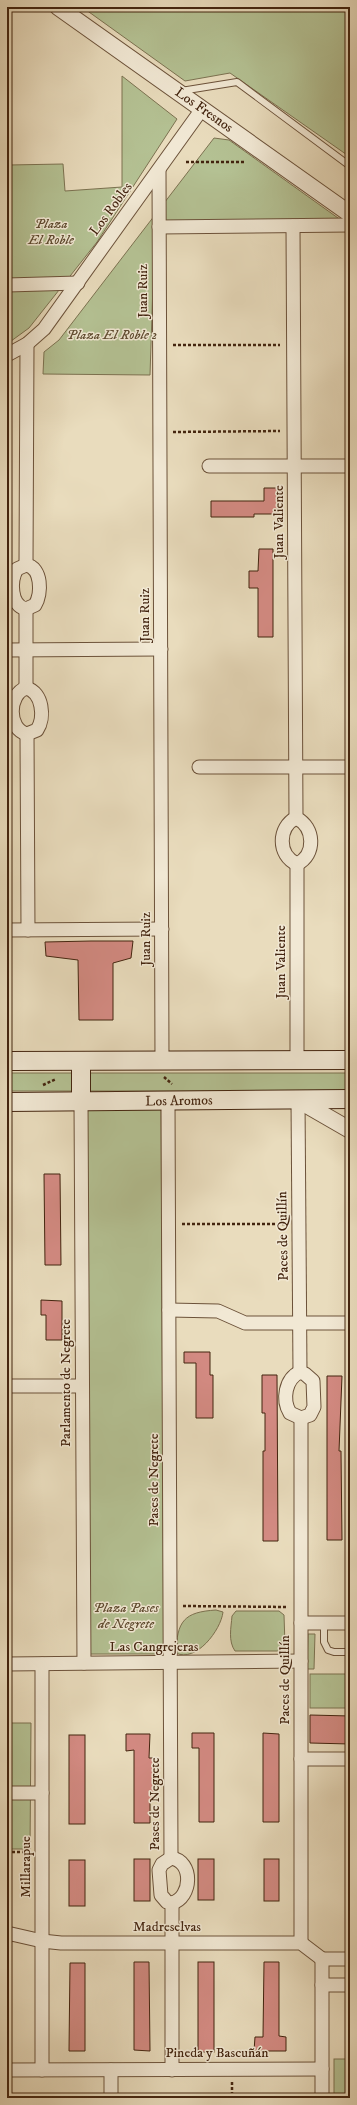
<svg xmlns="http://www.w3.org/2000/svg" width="357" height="2105" viewBox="0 0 357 2105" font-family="'IM FELL DW Pica',serif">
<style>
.green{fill:#b4c193;stroke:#7c7251}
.building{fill:#d38a82;stroke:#43240f}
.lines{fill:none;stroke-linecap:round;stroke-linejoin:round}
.service-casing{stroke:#6c523a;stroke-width:8}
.minor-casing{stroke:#6c523a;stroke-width:15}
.tertiary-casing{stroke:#6c523a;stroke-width:18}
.secondary-casing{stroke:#43240f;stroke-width:20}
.path{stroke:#43240f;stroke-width:2.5;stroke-dasharray:3 2;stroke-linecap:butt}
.service{stroke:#f1e8d4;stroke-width:6}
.minor{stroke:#f1e8d4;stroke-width:13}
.tertiary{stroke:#f1e8d4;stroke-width:16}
.secondary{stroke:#f1e8d4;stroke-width:18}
.labels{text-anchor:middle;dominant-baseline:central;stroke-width:3;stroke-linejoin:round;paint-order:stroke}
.street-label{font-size:14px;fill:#43240f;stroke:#f1e8d4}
.park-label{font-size:14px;font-style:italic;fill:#5f4b30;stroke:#f1e8d4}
</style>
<rect width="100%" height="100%" fill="#e9dcbd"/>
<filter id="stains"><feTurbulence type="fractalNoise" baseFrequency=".005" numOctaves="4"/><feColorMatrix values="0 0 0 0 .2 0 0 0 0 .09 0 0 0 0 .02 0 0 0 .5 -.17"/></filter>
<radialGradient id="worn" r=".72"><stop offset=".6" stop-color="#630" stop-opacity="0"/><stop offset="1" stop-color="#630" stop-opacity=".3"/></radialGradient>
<!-- green -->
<g class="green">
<polygon points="82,7 350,7 350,157 230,73 185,81"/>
<polygon points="122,76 177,119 97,242 29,328 7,344 9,165 63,164 65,191 122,187"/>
<polygon points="214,138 229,140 345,223 155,223 150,375 43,374 44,352 59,340"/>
<rect x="7" y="1073" width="343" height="18"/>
<polygon points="87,1106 161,1107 164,1654 89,1654"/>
<path d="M216 1610 223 1612C221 1630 196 1663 176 1653 177 1621 184 1612 216 1610Z"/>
<path d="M236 1611H279L284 1615 285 1645 280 1651H235C228 1641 231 1628 232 1616Z"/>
<polygon points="308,1634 315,1634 314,1669 307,1669"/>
<rect x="310" y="1674" width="38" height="34"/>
<polygon points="7,1723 31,1723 30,1849 7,1849"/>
<rect x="334" y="2059" width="13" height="39"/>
</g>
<!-- building -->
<g class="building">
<polygon points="264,488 277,488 278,514 254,514 254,517 211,517 211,501 264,501"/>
<polygon points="259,549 273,549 273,637 258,637 258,588 249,588 249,571 258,571"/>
<polygon points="91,941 133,941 131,958 113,963 113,1020 79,1020 78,960 46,956 45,942"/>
<polygon points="44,1174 60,1174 61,1265 45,1265"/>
<polygon points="41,1300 62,1301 62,1340 46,1340 46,1315 41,1315"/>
<polygon points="184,1352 210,1352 210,1375 213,1375 213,1418 196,1418 196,1363 184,1363"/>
<polygon points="262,1375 277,1375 278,1541 263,1541 263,1451 265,1451 265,1413 262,1413"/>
<polygon points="327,1376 342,1376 339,1451 341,1451 342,1540 327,1540"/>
<polygon points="310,1715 350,1716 350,1744 310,1743"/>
<polygon points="192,1733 214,1733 214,1822 199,1822 199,1748 192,1748"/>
<polygon points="263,1733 279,1734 279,1822 263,1822"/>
<polygon points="126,1734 150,1734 149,1758 157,1758 157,1800 150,1800 150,1823 134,1823 134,1750 126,1751"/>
<rect x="69" y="1735" width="16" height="89"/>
<rect x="134" y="1859" width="16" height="42"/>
<rect x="198" y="1859" width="16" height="41"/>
<rect x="264" y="1859" width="15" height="42"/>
<rect x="69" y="1860" width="16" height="46"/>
<polygon points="134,1962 149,1962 150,2051 134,2050"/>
<rect x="198" y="1962" width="16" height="90"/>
<polygon points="264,1962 279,1962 279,2036 286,2037 286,2051 254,2051 255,2037 263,2037"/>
<polygon points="70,1963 85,1963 85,2051 69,2051"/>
</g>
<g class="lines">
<!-- service casing -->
<g class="service-casing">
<g id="service">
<polyline points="181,91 237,82 350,166"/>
<polyline points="324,1623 324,1642 328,1650 334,1652 350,1652"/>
</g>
</g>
<!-- minor casing -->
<g class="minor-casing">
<g id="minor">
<polyline points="159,170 162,1061"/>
<polyline points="293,226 296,818"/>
<polyline points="159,227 350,225"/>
<polyline points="7,285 78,283"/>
<polyline points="7,355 27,344 44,329 202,109"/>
<polyline points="209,466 350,466"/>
<polyline points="26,565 27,344"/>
<path d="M26 565C42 567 42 594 35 605L26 609C10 606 10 580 17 569Z"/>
<polyline points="26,609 26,688"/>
<polyline points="7,650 161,649"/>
<path d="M26 688C43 692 45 718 37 730L27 734C7 729 8 694 26 688Z"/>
<polyline points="27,734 28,930"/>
<polyline points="199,767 350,767"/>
<path d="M296 818C315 827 316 855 297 864 277 855 278 827 296 818Z"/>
<polyline points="297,864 297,1060"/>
<polyline points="7,930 162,929"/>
<polyline points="298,1100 300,1372"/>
<polyline points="168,1101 171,1858"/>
<polyline points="81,1102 84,1663"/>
<polyline points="169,1310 218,1311 245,1323 350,1323"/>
<path d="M300 1372 305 1374 313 1381 314 1407 310 1415 301 1418 290 1413C282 1400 285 1379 300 1372Z"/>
<polyline points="7,1386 82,1386"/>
<polyline points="301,1623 350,1623"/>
<polyline points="7,1664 301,1661"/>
<polyline points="42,1664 42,2070"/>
<polyline points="301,1759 350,1759"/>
<polyline points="7,1793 42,1793"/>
<path d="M171 1858C194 1861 192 1898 172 1903L167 1902 161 1895 159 1870 162 1864Z"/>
<polyline points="172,1903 172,2070"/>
<polyline points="7,1933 42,1941 61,1943 301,1943 322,1959"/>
<polyline points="301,1943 301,1418"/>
<polyline points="322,1959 350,1959"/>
<polyline points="322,1985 350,1985"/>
<polyline points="7,2070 322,2069"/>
<polyline points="111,2070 111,2098"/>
<polyline points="322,2098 322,1959"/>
</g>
</g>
<!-- tertiary casing -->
<g class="tertiary-casing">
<g id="tertiary">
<polyline points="58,7 350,214"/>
<polyline points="298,1100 350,1130"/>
</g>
</g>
<!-- secondary casing -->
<g class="secondary-casing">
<g id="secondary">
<polyline points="7,1061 350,1060"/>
<polyline points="81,1061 81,1102"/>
<polyline points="7,1102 350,1099"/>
</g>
</g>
<!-- path -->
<g class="path">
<polyline points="186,162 245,162"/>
<polyline points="173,345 280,345"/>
<polyline points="173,432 280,431"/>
<polyline points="164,1077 172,1084"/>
<polyline points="43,1085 56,1079"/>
<polyline points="182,1224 285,1224"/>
<polyline points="183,1606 288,1607"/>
<polyline points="7,1852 28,1852"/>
<polyline points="232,2082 232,2098"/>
</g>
<!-- service -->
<use href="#service" class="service"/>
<!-- minor -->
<use href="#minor" class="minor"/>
<!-- tertiary -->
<use href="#tertiary" class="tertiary"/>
<!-- secondary -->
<use href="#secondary" class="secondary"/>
</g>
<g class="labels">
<!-- street labels -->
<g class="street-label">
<text transform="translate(204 110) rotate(35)">Los Fresnos</text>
<text transform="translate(111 209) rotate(-54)">Los Robles</text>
<text transform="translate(143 291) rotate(-90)">Juan Ruiz</text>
<text transform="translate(279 522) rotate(-90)">Juan Valiente</text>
<text transform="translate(145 615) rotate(-90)">Juan Ruiz</text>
<text transform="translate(146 939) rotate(-90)">Juan Ruiz</text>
<text transform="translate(281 962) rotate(-90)">Juan Valiente</text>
<text transform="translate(179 1101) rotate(-1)">Los Aromos</text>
<text transform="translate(283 1236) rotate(-91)">Paces de Quillín</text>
<text transform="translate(66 1383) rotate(-90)">Parlamento de Negrete</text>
<text transform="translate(154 1480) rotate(-90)">Pases de Negrete</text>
<text x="154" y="1647">Las Cangrejeras</text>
<text transform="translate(285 1680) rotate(-90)">Paces de Quillín</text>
<text transform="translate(155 1804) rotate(-90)">Pases de Negrete</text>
<text transform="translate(26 1867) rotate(-90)">Millarapue</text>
<text x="167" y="1927">Madreselvas</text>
<text x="217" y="2053">Pineda y Bascuñán</text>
</g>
<!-- park labels -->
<g class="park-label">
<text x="51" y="224">Plaza<tspan x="51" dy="16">El Roble</tspan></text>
<text x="112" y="335">Plaza El Roble 2</text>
<text x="126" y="1608">Plaza Pases<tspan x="126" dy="16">de Negrete</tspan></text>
</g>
</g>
<!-- margin -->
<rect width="357" height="2105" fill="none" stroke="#e9dcbd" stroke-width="24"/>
<rect x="8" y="8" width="341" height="2089" fill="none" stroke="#43240f" stroke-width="2"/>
<rect x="12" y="12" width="333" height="2081" fill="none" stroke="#43240f"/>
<rect width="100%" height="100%" filter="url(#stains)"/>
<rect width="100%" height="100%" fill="url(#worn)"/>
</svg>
